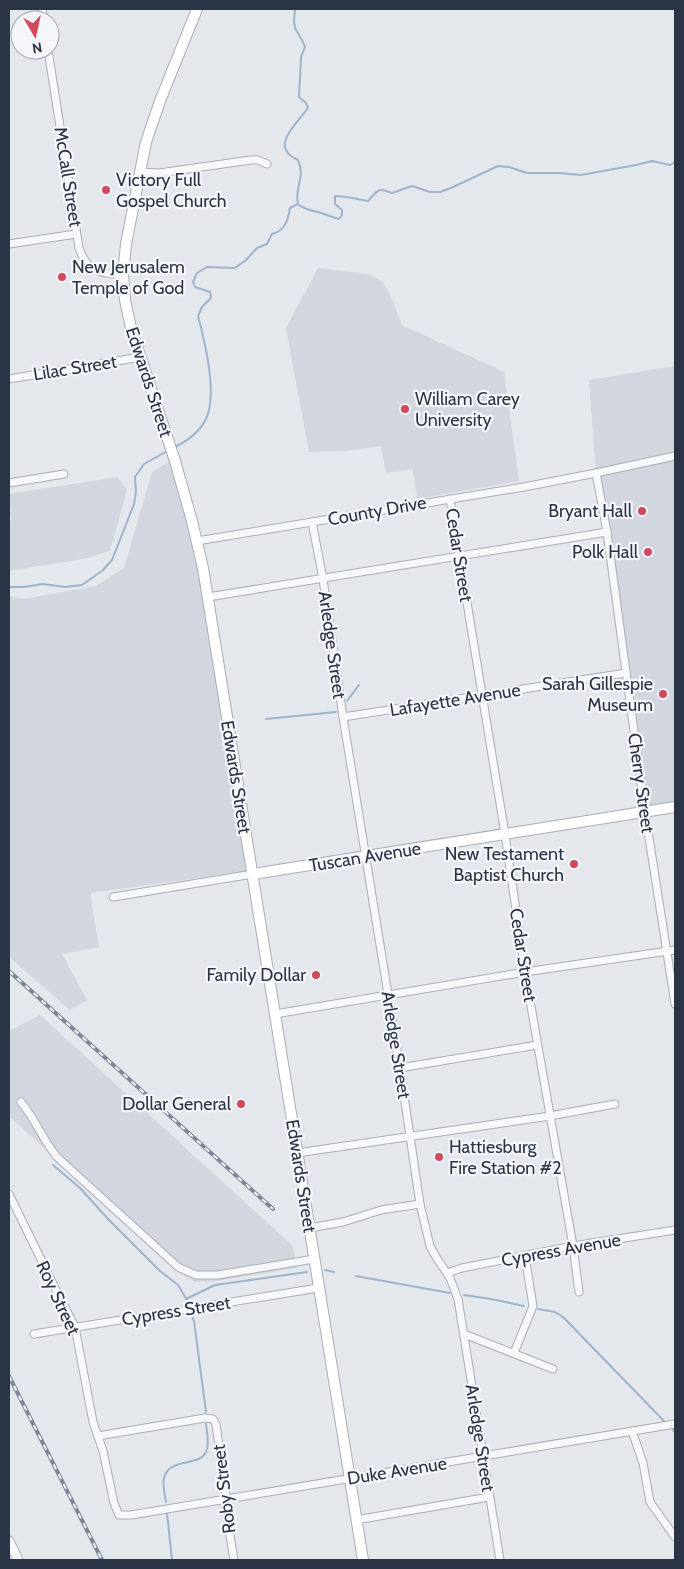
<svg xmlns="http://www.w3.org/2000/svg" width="684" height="1569" viewBox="0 0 684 1569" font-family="Cabin,sans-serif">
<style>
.built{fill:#d2d6de}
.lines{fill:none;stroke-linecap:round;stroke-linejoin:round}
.stream{stroke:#9fb4cc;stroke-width:2}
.minor-casing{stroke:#a9aeb7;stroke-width:9}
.tertiary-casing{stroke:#a9aeb7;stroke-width:11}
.secondary-casing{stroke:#a9aeb7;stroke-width:12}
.minor{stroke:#f7f8fa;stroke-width:7}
.tertiary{stroke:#f7f8fa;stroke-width:9}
.secondary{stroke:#fff;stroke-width:10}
.rail-casing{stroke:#7d8696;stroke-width:4}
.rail{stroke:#f4f6f9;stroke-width:2;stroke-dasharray:5.5;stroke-linecap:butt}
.poi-dot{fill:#d1495b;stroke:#f4f6f9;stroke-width:2}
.labels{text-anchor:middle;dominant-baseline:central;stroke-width:4.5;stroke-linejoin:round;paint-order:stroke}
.street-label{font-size:18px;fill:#2b3445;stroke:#f4f6f9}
.poi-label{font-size:18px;fill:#2b3445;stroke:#f4f6f9;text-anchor:end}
</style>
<rect width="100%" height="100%" fill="#e4e7ec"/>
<!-- built -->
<g class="built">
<polygon points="318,268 368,274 382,281 391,296 402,325 504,372 519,481 417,499 413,469 386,473 381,446 345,451 309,452 286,328"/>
<polygon points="675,366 675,807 645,812 596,473 589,380"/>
<polygon points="169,462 195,550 247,871 91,893 92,907 99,947 62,954 87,1000 70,1010 9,957 9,596 24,599 96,586 124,568 152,472"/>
<polygon points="118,477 127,490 110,551 83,559 9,571 9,521 11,520 9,494"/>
<polygon points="40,1015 293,1246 297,1268 210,1282 195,1282 183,1275 9,1116 9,1031"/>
</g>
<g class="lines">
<!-- stream -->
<g class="stream">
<path d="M298 204C305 210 310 210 318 212 325 214 331 217 339 219L342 215V210L335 204V196L347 197 368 201C378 190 378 187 392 193L412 186 430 192H440L451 188 498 166 509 167 527 173H559L581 175 636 165 652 161 670 165 675 162"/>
<path d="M175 447C187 441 200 431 206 419 218 394 205 342 198 316L202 307 211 298 210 292 195 287 193 282 197 273 207 267 235 268 246 260 257 248 267 244 272 234C285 231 288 220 290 208L298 204C294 186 306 178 298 160 268 147 297 124 308 108L306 103 299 97 301 57 305 47 303 42 295 28 294 21 295 9"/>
<polyline points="9,587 24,587 43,584 65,587 82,585 102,571 112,560 134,504 136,492 135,477 144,464 169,450"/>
<polyline points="347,701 359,685"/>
<polyline points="266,719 336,712"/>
<polyline points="53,1165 80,1188 109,1220 160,1271 178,1285 187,1300"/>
<polyline points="325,1270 334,1272"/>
<polyline points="356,1276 450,1293"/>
<polyline points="464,1295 491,1299 524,1306"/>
<polyline points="186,1299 215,1285 307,1272"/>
<polyline points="538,1309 555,1312 563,1317 665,1422"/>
<polyline points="191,1314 194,1321 206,1412"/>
<polyline points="673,1430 675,1432"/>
<path d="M166 1502C165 1495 162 1485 164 1478 169 1457 199 1467 206 1452 210 1444 207 1432 206 1424"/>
<polyline points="167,1513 172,1560"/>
</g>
<!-- minor casing -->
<g class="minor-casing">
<g id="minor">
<polyline points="42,9 44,20"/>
<path d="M48 50 79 248C88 273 100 273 123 275"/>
<polyline points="139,172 159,173 251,160 258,160 267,164"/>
<polyline points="9,244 76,234"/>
<polyline points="9,379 141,357"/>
<polyline points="596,473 607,532 645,812 675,1004"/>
<polyline points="9,483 64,474"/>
<polyline points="450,499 505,834 525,972 573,1246 579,1292"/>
<polyline points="312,522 323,579 343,717 400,1068 420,1204 430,1246 436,1257 450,1278 458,1299 500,1560"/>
<polyline points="197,541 524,487 596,473 675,456"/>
<polyline points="208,597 607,532"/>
<polyline points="343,717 626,673"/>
<polyline points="113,897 253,874"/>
<polyline points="275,1014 525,972 675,950"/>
<polyline points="400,1068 537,1045"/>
<path d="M21 1102C35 1119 43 1140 57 1157L178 1267 196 1275H218L314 1259"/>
<polyline points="297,1153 550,1116 615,1104"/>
<polyline points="9,1194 54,1286 75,1327 93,1422 103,1451 114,1503 119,1515 131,1515 675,1424"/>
<polyline points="309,1228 343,1222 381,1210 420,1204"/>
<polyline points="447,1273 462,1268 573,1246 675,1230"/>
<polyline points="34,1334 318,1288"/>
<polyline points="464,1334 553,1369"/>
<polyline points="514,1353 533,1306 525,1256"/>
<polyline points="632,1431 643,1463 650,1502 675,1537"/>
<polyline points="98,1436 205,1418 213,1419 216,1424 226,1495 225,1505 234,1560"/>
<polyline points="356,1520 489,1497"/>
</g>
</g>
<!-- tertiary casing -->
<g class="tertiary-casing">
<polyline id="tertiary" points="9,1541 18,1560"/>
</g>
<!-- secondary casing -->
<g class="secondary-casing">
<g id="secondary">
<polyline points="197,9 160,101 146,142 126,244 123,275 125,300 131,328 175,461 192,521 203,568 363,1560"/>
<polyline points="253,874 675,807"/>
</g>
</g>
<!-- minor -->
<use href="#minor" class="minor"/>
<!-- tertiary -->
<use href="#tertiary" class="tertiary"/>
<!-- secondary -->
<use href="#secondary" class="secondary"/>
<!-- rail casing -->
<g class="rail-casing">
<g id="rail">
<polyline points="9,971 273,1209"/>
<polyline points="9,1376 102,1560"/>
</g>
</g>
<!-- rail -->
<use href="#rail" class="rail"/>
</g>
<!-- markers -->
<g class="poi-dot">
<circle cx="106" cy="190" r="5"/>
<circle cx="62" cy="277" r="5"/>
<circle cx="405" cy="409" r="5"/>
<circle cx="642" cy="511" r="5"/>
<circle cx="648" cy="552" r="5"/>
<circle cx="663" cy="694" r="5"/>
<circle cx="574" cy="864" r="5"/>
<circle cx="316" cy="975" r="5"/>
<circle cx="241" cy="1104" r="5"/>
<circle cx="439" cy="1157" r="5"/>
</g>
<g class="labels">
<!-- street labels -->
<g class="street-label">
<text transform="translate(68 177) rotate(81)">McCall Street</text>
<text transform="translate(75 368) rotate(-9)">Lilac Street</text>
<text transform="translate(149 382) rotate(72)">Edwards Street</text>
<text transform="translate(377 511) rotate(-10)">County Drive</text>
<text transform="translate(459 555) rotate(81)">Cedar Street</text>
<text transform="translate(332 645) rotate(82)">Arledge Street</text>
<text transform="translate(455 700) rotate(-9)">Lafayette Avenue</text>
<text transform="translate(236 777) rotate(81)">Edwards Street</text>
<text transform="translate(641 783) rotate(82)">Cherry Street</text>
<text transform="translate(365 857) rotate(-9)">Tuscan Avenue</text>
<text transform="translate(523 955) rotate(81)">Cedar Street</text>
<text transform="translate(396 1045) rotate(81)">Arledge Street</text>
<text transform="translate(301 1176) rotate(81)">Edwards Street</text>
<text transform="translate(561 1250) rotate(-10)">Cypress Avenue</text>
<text transform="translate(58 1298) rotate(65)">Roy Street</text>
<text transform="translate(176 1311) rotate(-9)">Cypress Street</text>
<text transform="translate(480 1438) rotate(81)">Arledge Street</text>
<text transform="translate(397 1471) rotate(-9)">Duke Avenue</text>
<text transform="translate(224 1489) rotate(-97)">Roby Street</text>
</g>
<!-- poi labels -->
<g class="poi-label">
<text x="116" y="180" text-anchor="start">Victory Full<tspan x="116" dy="21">Gospel Church</tspan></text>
<text x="72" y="267" text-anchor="start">New Jerusalem<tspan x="72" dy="21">Temple of God</tspan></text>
<text x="415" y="399" text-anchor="start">William Carey<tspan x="415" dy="21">University</tspan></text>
<text x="632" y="511">Bryant Hall</text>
<text x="638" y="552">Polk Hall</text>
<text x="653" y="684">Sarah Gillespie<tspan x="653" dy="21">Museum</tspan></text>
<text x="564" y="854">New Testament<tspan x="564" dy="21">Baptist Church</tspan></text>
<text x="306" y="975">Family Dollar</text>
<text x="231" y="1104">Dollar General</text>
<text x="449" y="1147" text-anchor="start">Hattiesburg<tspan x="449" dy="21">Fire Station #2</tspan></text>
</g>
</g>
<!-- border -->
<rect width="684" height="1569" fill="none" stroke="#2b3445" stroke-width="20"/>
<!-- north arrow -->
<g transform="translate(35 35) rotate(171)"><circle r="24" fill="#f4f6f9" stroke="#a4a8b1"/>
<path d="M0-4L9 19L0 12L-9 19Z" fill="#d1495b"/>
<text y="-8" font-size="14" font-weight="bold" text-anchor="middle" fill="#2b3445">N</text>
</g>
</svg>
